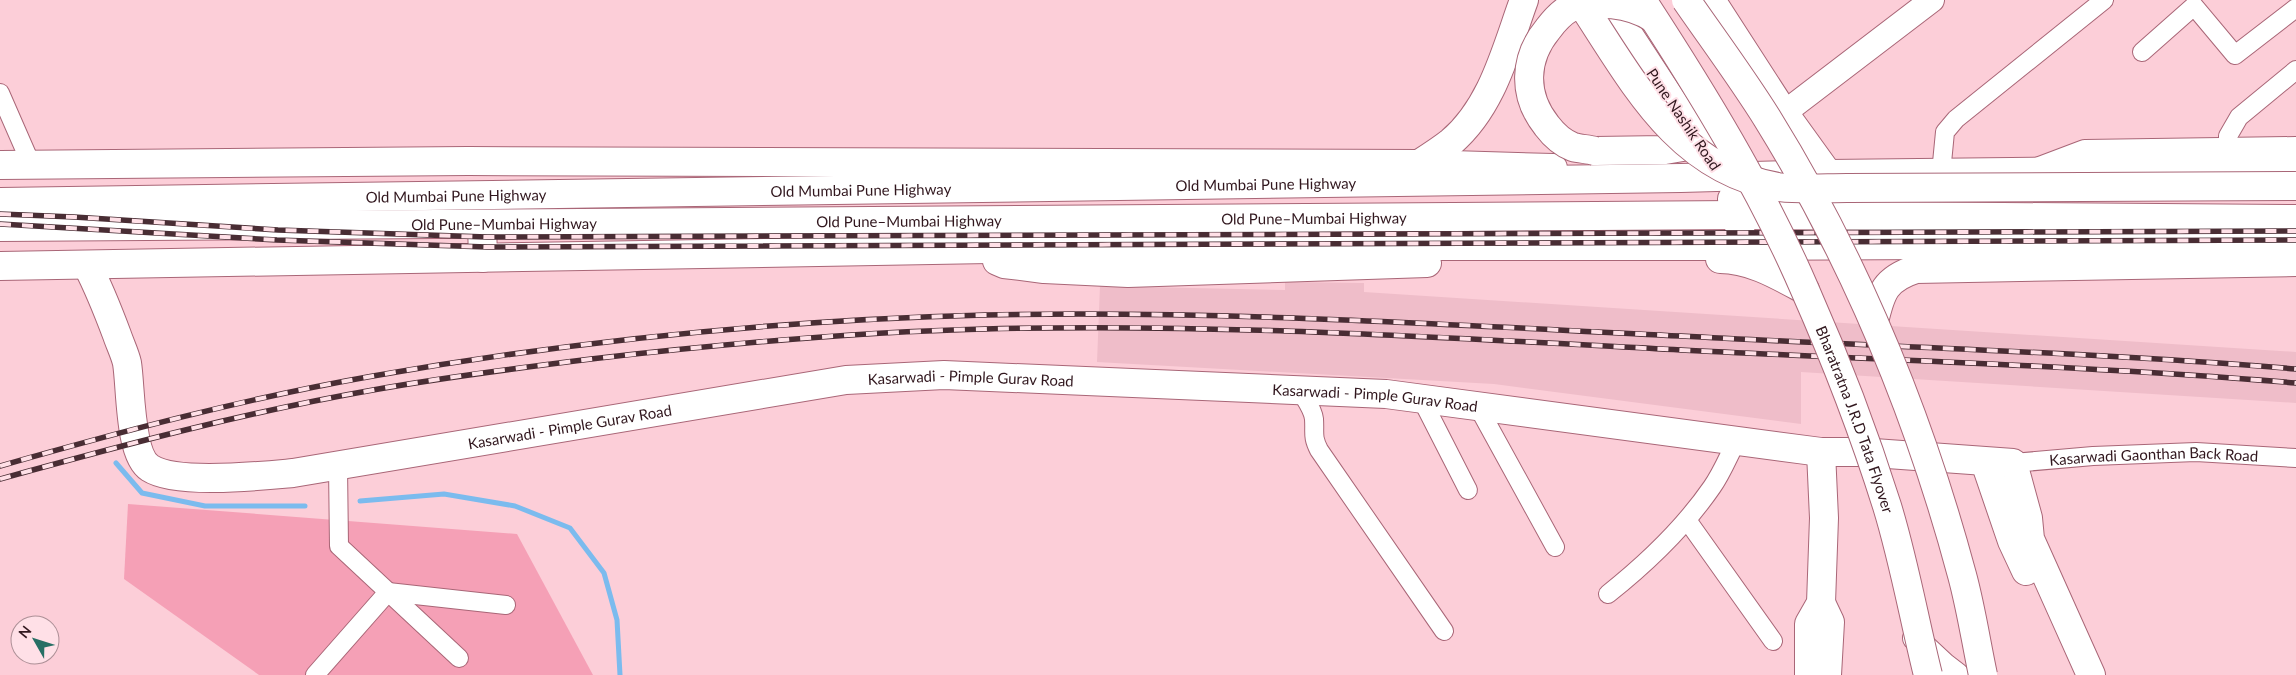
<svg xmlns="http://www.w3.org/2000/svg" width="2296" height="675" viewBox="0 0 2296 675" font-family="Lato,sans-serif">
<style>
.built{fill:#efbdc9}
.green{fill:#f5a0b6}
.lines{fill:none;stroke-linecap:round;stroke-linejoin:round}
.stream{stroke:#7bbbee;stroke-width:5}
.street-casing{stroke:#a96677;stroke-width:20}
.secondary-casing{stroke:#a96677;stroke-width:26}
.primary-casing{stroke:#a96677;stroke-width:30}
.highway-casing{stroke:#a96677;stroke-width:30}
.street{stroke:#fff;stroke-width:18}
.secondary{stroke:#fff;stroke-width:24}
.primary{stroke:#fff;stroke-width:28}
.highway{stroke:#fff;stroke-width:28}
.rail-casing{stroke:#492d34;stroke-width:5.5}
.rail{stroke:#ffe0e7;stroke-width:4;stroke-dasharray:11;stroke-linecap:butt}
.primary-bridge-casing{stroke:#a96677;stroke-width:30;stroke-linecap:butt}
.highway-bridge-casing{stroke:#a96677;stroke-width:30;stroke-linecap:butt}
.primary-bridge{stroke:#fff;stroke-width:28}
.highway-bridge{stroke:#fff;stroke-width:28}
.labels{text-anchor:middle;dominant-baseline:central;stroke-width:4;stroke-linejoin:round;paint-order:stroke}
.street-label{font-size:15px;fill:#31171e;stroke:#ffe0e7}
</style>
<rect width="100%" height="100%" fill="#fcced8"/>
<!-- built -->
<polygon class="built" points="1285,282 1364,283 1364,292 2296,352 2296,403 1801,372 1801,424 1494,384 1097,362 1100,286 1285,290"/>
<!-- green -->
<polygon class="green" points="128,504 517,534 593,675 259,675 124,579"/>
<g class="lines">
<!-- stream -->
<g class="stream">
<polyline points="116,463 142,493 205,506 305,506"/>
<polyline points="360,501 444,494 515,506 570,528 604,573 617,620 620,675"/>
</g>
<!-- street casing -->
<g class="street-casing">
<g id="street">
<polyline points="2142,52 2194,6 2235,55 2296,8"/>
<polyline points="0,93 31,164"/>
<polyline points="2228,152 2228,136 2239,117 2296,70"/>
<polyline points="1941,173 1945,132 1956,119 2104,0"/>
<path d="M1300 390C1305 399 1313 409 1314 419 1315 434 1312 436 1319 450L1444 631"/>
<polyline points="1421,398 1468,490"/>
<polyline points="1477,405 1555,547"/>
<path id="s1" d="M2013 463 2093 456 2196 452 2296 458"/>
<polyline points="338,466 339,546 459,658"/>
<polyline points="1687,520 1773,641"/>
<path d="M1608 594C1647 563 1683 529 1712 487 1722 473 1729 455 1737 440"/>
<polyline points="315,675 388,592 506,605"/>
</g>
</g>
<!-- secondary casing -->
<g class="secondary-casing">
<g id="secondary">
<polyline points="1784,113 1932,0"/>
<polyline points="1915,638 1944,665 1957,675"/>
</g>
</g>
<!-- primary casing -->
<g class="primary-casing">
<g id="primary">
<polyline points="0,165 468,161 1419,164 1553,168"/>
<polyline points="2040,171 2085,154 2296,151"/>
<path d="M1720 259C1751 259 1779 276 1805 290"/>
<polyline points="997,261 1004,264 1044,269 1128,273 1427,263"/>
<path id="s2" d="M87 265C99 288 108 311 117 335 120 344 125 354 127 363 131 387 129 455 150 468 176 485 260 476 293 473L846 380 944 375 1386 394 1821 452H1860L2013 463 2028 518 2030 539 2091 675"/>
<polyline points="0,266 1166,246 1744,246 2296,243"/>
<path d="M1874 322C1881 292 1885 279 1916 269L2296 262"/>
<polyline points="1985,462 2012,541 2026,571"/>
<polyline points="1821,603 1830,622 1827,675"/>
<polyline points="1809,675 1809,624 1821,603 1824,518 1821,452"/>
</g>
</g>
<!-- highway casing -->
<g class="highway-casing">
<g id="highway">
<polyline points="1606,0 1706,153"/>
<polyline points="1711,0 1784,113 1828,174"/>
<polyline points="1595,151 1665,150 1700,144"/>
<path d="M1419 164C1430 157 1441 150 1451 142 1493 106 1506 49 1524 0"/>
<polyline points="1732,199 1744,246"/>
<path id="s3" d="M0 202 1681 178 1828 174 2296 169"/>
<polyline points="482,224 483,258"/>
<path id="s4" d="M0 227 1737 215 2296 219"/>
</g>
</g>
<!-- street -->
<use href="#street" class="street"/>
<!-- secondary -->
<use href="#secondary" class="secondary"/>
<!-- primary -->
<use href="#primary" class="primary"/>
<!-- highway -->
<use href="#highway" class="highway"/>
<!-- rail casing -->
<g class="rail-casing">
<g id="rail">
<polyline points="0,214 74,217 278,230 487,237 2296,231"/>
<polyline points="0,224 277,240 487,247 2296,240"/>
<path d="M0 466C123 431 247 398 373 376 573 341 782 320 985 315 1217 310 1450 325 1681 336 1886 347 2092 352 2296 369"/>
<path d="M0 479C123 445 247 412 373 390 445 377 518 368 591 359 722 344 853 332 985 329 1217 323 1450 338 1681 350 1886 360 2092 366 2296 383"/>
</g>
</g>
<!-- rail -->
<use href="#rail" class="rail"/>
<!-- primary-bridge casing -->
<g class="primary-bridge-casing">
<g id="primary-bridge">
<path id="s5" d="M1642 0C1702 92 1761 188 1805 290 1836 360 1864 433 1887 506 1904 561 1914 619 1928 675"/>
<path d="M1686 0C1713 39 1742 78 1767 118 1855 260 1919 415 1962 575 1971 608 1976 642 1983 675"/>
</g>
</g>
<!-- highway-bridge casing -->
<g class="highway-bridge-casing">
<g id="highway-bridge">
<path d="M1579 0C1632 79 1675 169 1778 187 1800 190 1825 188 1847 188L2296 186"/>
<path d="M1595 151C1588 149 1580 149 1573 147 1563 143 1553 134 1547 126 1522 95 1524 58 1548 29 1554 21 1561 13 1570 8 1596 0 1630 3 1653 18"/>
</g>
</g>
<!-- primary-bridge -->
<use href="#primary-bridge" class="primary-bridge"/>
<!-- highway-bridge -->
<use href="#highway-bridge" class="highway-bridge"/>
</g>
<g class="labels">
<!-- street labels -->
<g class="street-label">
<text transform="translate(1684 119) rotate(56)">Pune Nashik Road</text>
<text stroke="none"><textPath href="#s3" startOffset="1266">Old Mumbai Pune Highway</textPath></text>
<text stroke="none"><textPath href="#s3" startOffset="861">Old Mumbai Pune Highway</textPath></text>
<text stroke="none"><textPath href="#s3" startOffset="456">Old Mumbai Pune Highway</textPath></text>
<text stroke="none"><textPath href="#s4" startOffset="1314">Old Pune–Mumbai Highway</textPath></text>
<text stroke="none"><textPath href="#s4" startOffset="909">Old Pune–Mumbai Highway</textPath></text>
<text stroke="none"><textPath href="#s4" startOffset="504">Old Pune–Mumbai Highway</textPath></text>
<text stroke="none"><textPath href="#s2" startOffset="1046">Kasarwadi - Pimple Gurav Road</textPath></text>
<text stroke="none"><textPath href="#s2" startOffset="1451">Kasarwadi - Pimple Gurav Road</textPath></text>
<text stroke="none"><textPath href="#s5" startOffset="472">Bharatratna J.R.D Tata Flyover</textPath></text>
<text stroke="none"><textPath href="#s2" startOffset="641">Kasarwadi - Pimple Gurav Road</textPath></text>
<text stroke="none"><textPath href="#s1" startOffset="141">Kasarwadi Gaonthan Back Road</textPath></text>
</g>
</g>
<!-- north arrow -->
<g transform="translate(35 640) rotate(309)"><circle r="24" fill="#ffe0e7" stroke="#ad9097"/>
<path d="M0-4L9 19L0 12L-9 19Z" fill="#276f65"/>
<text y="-8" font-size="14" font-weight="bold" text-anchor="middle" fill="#31171e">N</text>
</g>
</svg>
